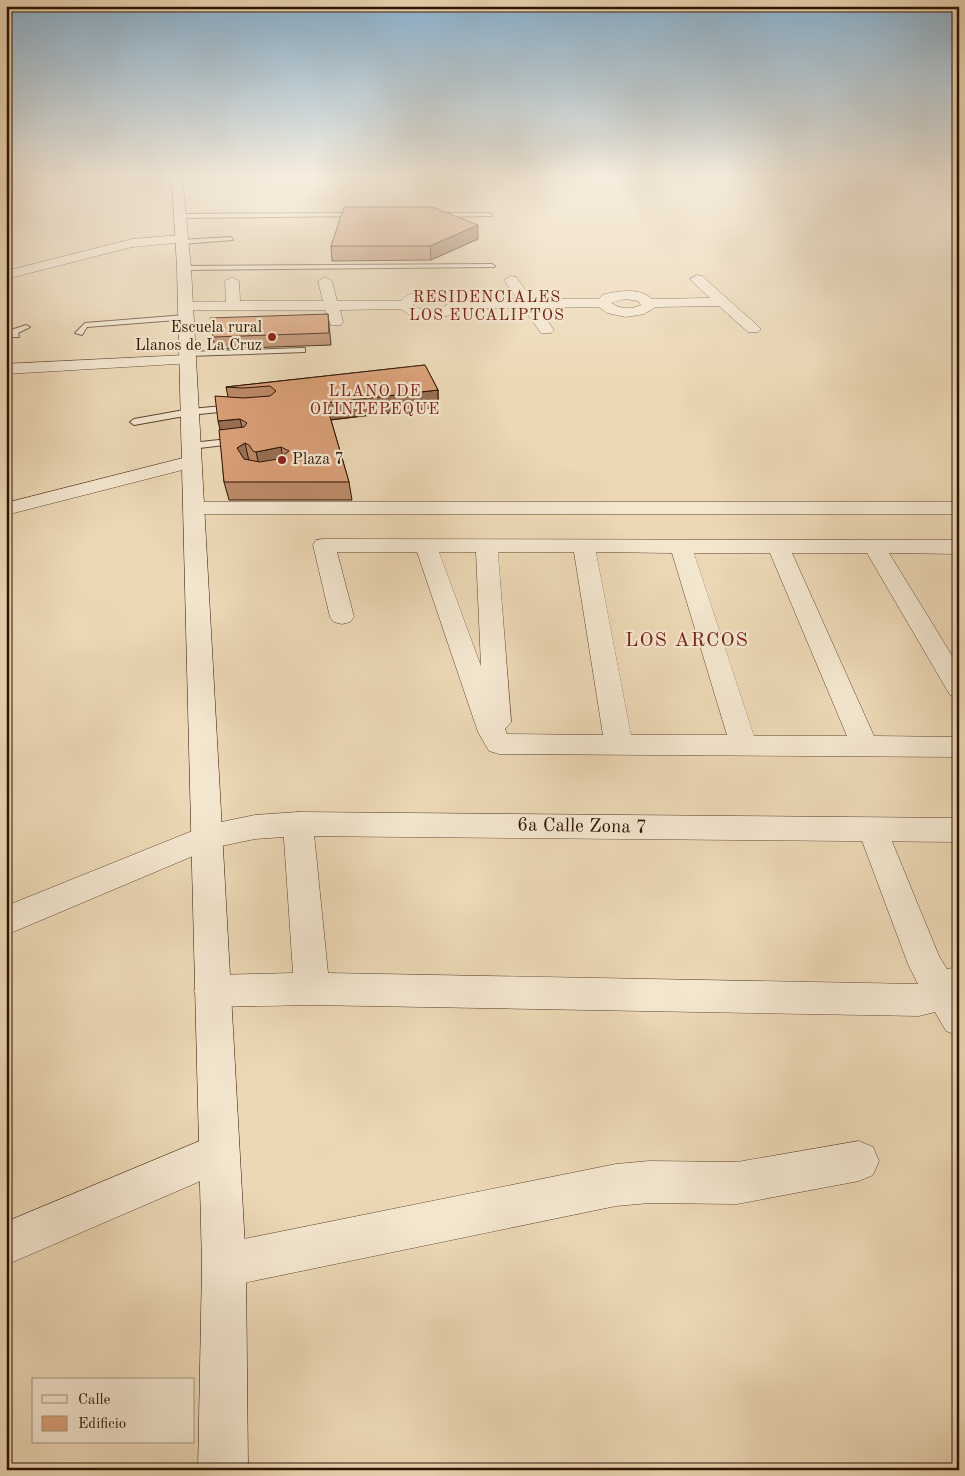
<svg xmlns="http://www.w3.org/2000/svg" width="965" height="1476" viewBox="0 0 965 1476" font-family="'Old Standard TT',serif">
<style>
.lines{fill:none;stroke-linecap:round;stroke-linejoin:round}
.service-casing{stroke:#5d442f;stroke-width:2}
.minor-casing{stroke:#5d442f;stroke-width:1}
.tertiary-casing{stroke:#5d442f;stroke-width:1}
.secondary-casing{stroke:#2d1302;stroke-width:1}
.service{fill:#f3e6cf;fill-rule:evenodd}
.minor{fill:#f3e6cf;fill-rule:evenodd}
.tertiary{fill:#f3e6cf;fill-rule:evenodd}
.secondary{fill:#f3e6cf;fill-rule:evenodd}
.wall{fill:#bb8966;stroke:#2d1302}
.shaded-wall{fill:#986f53;stroke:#2d1302}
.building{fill:#d99f77;stroke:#2d1302;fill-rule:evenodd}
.poi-dot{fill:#8f2418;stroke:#f3e6cf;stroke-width:2}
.labels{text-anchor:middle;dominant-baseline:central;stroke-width:4.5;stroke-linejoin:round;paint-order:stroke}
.far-neighbourhood-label{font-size:16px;letter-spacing:1px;fill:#7a1f14;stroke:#f3e6cf}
.far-poi-label{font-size:16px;fill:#2d1302;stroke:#f3e6cf;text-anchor:end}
.street-label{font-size:19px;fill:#2d1302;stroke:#f3e6cf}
.neighbourhood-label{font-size:20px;letter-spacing:1px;fill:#7a1f14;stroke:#f3e6cf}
</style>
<rect width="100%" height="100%" fill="#ecd8b5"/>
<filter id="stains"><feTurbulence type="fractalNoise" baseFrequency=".004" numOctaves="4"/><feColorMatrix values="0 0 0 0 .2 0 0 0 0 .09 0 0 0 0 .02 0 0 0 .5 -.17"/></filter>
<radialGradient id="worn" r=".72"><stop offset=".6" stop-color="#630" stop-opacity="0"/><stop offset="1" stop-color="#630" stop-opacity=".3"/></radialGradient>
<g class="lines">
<!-- service casing -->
<g class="service-casing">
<g id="service">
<polygon points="928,176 937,176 930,178"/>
<polygon points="360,213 362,216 181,218 178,216 181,214"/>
<polygon points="490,213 492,216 434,217 431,215 434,213"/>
<polygon points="231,237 233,240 182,244 179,242 182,240"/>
<polygon points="492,264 495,266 494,267 184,270 181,268 184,266"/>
<polygon points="186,315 189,315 189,319 87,327 82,335 75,333 85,323"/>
<polygon points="26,325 30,327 18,333 19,337 13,337 10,332 11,330"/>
<polygon points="302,348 305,348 305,352 187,356 183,354 187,352"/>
<polygon points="235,405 238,406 238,410 190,415 134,425 130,422 134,419 190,409"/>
<polygon points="238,438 243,441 241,443 191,449 186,446 191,443"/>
</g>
</g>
<!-- minor casing -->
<g class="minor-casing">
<g id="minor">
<polygon points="855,176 866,176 883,193 878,196 874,195"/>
<polygon points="924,176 936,176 959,188 959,196"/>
<polygon points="182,235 188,239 186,242 132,247 6,279 6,271 132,239"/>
<path d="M697 275 702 276 758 326 761 329 758 332H748L719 306 656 307 644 314 626 317 607 313 599 307 538 308 554 330 551 333H541L523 308H461L451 315 431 319 411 316 401 309 340 310 343 322 341 325H331L325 310H186L181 309 179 306 181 303 186 302H226L225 281 232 277 239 281 240 301H323L318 281 325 277 332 281 337 301H401C414 286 440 291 458 295L461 300 517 299 504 280 511 276 516 277 532 299H599L602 295C617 291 640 287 652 299L710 298 690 279ZM433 298 448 301 449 303C439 312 424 313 413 305L416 301ZM625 299 638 301 641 305C631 310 620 309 611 303Z"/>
<polygon points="187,355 193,357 195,360 193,363 6,374 6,364"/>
<polygon points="191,456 198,458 201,462 198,466 6,515 6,503"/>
<polygon points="193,502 959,502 959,514 193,514 186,512 183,508 186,504"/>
<path d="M324 539 959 540V554L889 553 959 667V698L950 695 867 553H792L874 736 959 737V757L499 754 489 751 478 732 417 552H337L354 617 350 622 342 624 334 622 330 617 313 545 316 540ZM439 552H476L481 666ZM498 552H574L603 735 507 734 505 729 511 722ZM596 552 672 553 727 735H631ZM694 553H770L847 736H754Z"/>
<polygon points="298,812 309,816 313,824 328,973 918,984 908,964 858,830 862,822 873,818 884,822 939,956 947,969 959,967 959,1036 946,1031 935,1012 919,1016 312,1005 212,1007 200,1002 194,991 200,980 212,975 293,973 283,824 287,816"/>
<polygon points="219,1133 233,1139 239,1153 233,1167 6,1265 6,1222"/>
<polygon points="859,1141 873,1147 879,1161 873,1175 859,1181 737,1204 649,1203 616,1206 224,1287 209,1280 202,1265 209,1250 224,1243 616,1164 649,1161 737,1162"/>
</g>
</g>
<!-- tertiary casing -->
<g class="tertiary-casing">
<polygon id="tertiary" points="298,812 959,818 959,842 298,836 255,839 212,848 6,935 6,906 207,825 255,815"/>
</g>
<!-- secondary casing -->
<g class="secondary-casing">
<polygon id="secondary" points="172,176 182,176 191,268 246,1265 248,1470 198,1470 202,1265 177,268"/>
</g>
<!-- service -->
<use href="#service" class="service"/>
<!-- minor -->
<use href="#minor" class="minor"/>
<!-- tertiary -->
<use href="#tertiary" class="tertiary"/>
<!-- secondary -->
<use href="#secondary" class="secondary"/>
</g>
<!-- wall -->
<g class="wall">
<polygon points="478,239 431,260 332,261 331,246"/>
<polygon points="328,314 331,345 215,349 213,337"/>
<polygon points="425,365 438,390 438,407 331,420 349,482 352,500 229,500 224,482 220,430 228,397 226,387"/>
</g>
<!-- shaded-wall -->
<g class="shaded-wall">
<polygon points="478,225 478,239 431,260 430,246"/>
<polygon points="438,390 438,407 328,420 326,403"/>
<polygon points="240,419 244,436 222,438 218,421"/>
<polygon points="245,443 249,461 241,466 237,448"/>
<polygon points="281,447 284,465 260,470 256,452"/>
</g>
<!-- building -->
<g class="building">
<polygon points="344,207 432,207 478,225 430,246 331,246"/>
<polygon points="328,314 329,333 213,337 210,318"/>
<path d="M425 365 438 390 326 403 349 482H224L219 430 244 427 247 423 240 419 218 421 215 396 243 398 270 396 276 391 270 386 243 388 226 387ZM245 443 249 445 253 451 256 452 281 447 289 451 278 459 260 462 244 459 237 448Z"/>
</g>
<!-- sky -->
<linearGradient id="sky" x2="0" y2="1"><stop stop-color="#8ab5d5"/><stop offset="0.46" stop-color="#f6edde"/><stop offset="1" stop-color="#f6edde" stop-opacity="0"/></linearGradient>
<rect width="965" height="382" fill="url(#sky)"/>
<!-- markers -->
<g class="poi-dot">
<circle cx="272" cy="337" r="5"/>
<circle cx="282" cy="460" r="5"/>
</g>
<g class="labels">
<!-- far-neighbourhood labels -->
<g class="far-neighbourhood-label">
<text x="487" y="298">RESIDENCIALES<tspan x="487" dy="18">LOS EUCALIPTOS</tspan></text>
<text x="375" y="392">LLANO DE<tspan x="375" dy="18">OLINTEPEQUE</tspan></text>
</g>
<!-- far-poi labels -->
<g class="far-poi-label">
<text x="262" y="328">Escuela rural<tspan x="262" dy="18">Llanos de La Cruz</tspan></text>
<text x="292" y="460" text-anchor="start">Plaza 7</text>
</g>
<!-- street labels -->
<g class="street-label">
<text transform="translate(582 827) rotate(1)">6a Calle Zona 7</text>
</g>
<!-- neighbourhood labels -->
<g class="neighbourhood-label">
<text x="687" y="641">LOS ARCOS</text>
</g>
</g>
<!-- margin -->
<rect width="965" height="1476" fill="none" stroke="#ecd8b5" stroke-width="25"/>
<rect x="8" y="8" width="950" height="1461" fill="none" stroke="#2d1302" stroke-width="2.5"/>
<rect x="12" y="12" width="940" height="1451" fill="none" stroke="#2d1302"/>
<!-- legend -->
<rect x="32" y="1378" width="162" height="65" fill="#f3e6cf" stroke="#a4927d"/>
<rect x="42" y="1395" width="25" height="8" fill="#f3e6cf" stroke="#a4927d"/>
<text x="78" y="1404" font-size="15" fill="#2d1302">Calle</text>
<rect x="42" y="1416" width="25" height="15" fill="#d99f77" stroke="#a4927d"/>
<text x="78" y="1428" font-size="15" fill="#2d1302">Edificio</text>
<rect width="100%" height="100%" filter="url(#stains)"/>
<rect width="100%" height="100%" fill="url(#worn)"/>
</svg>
